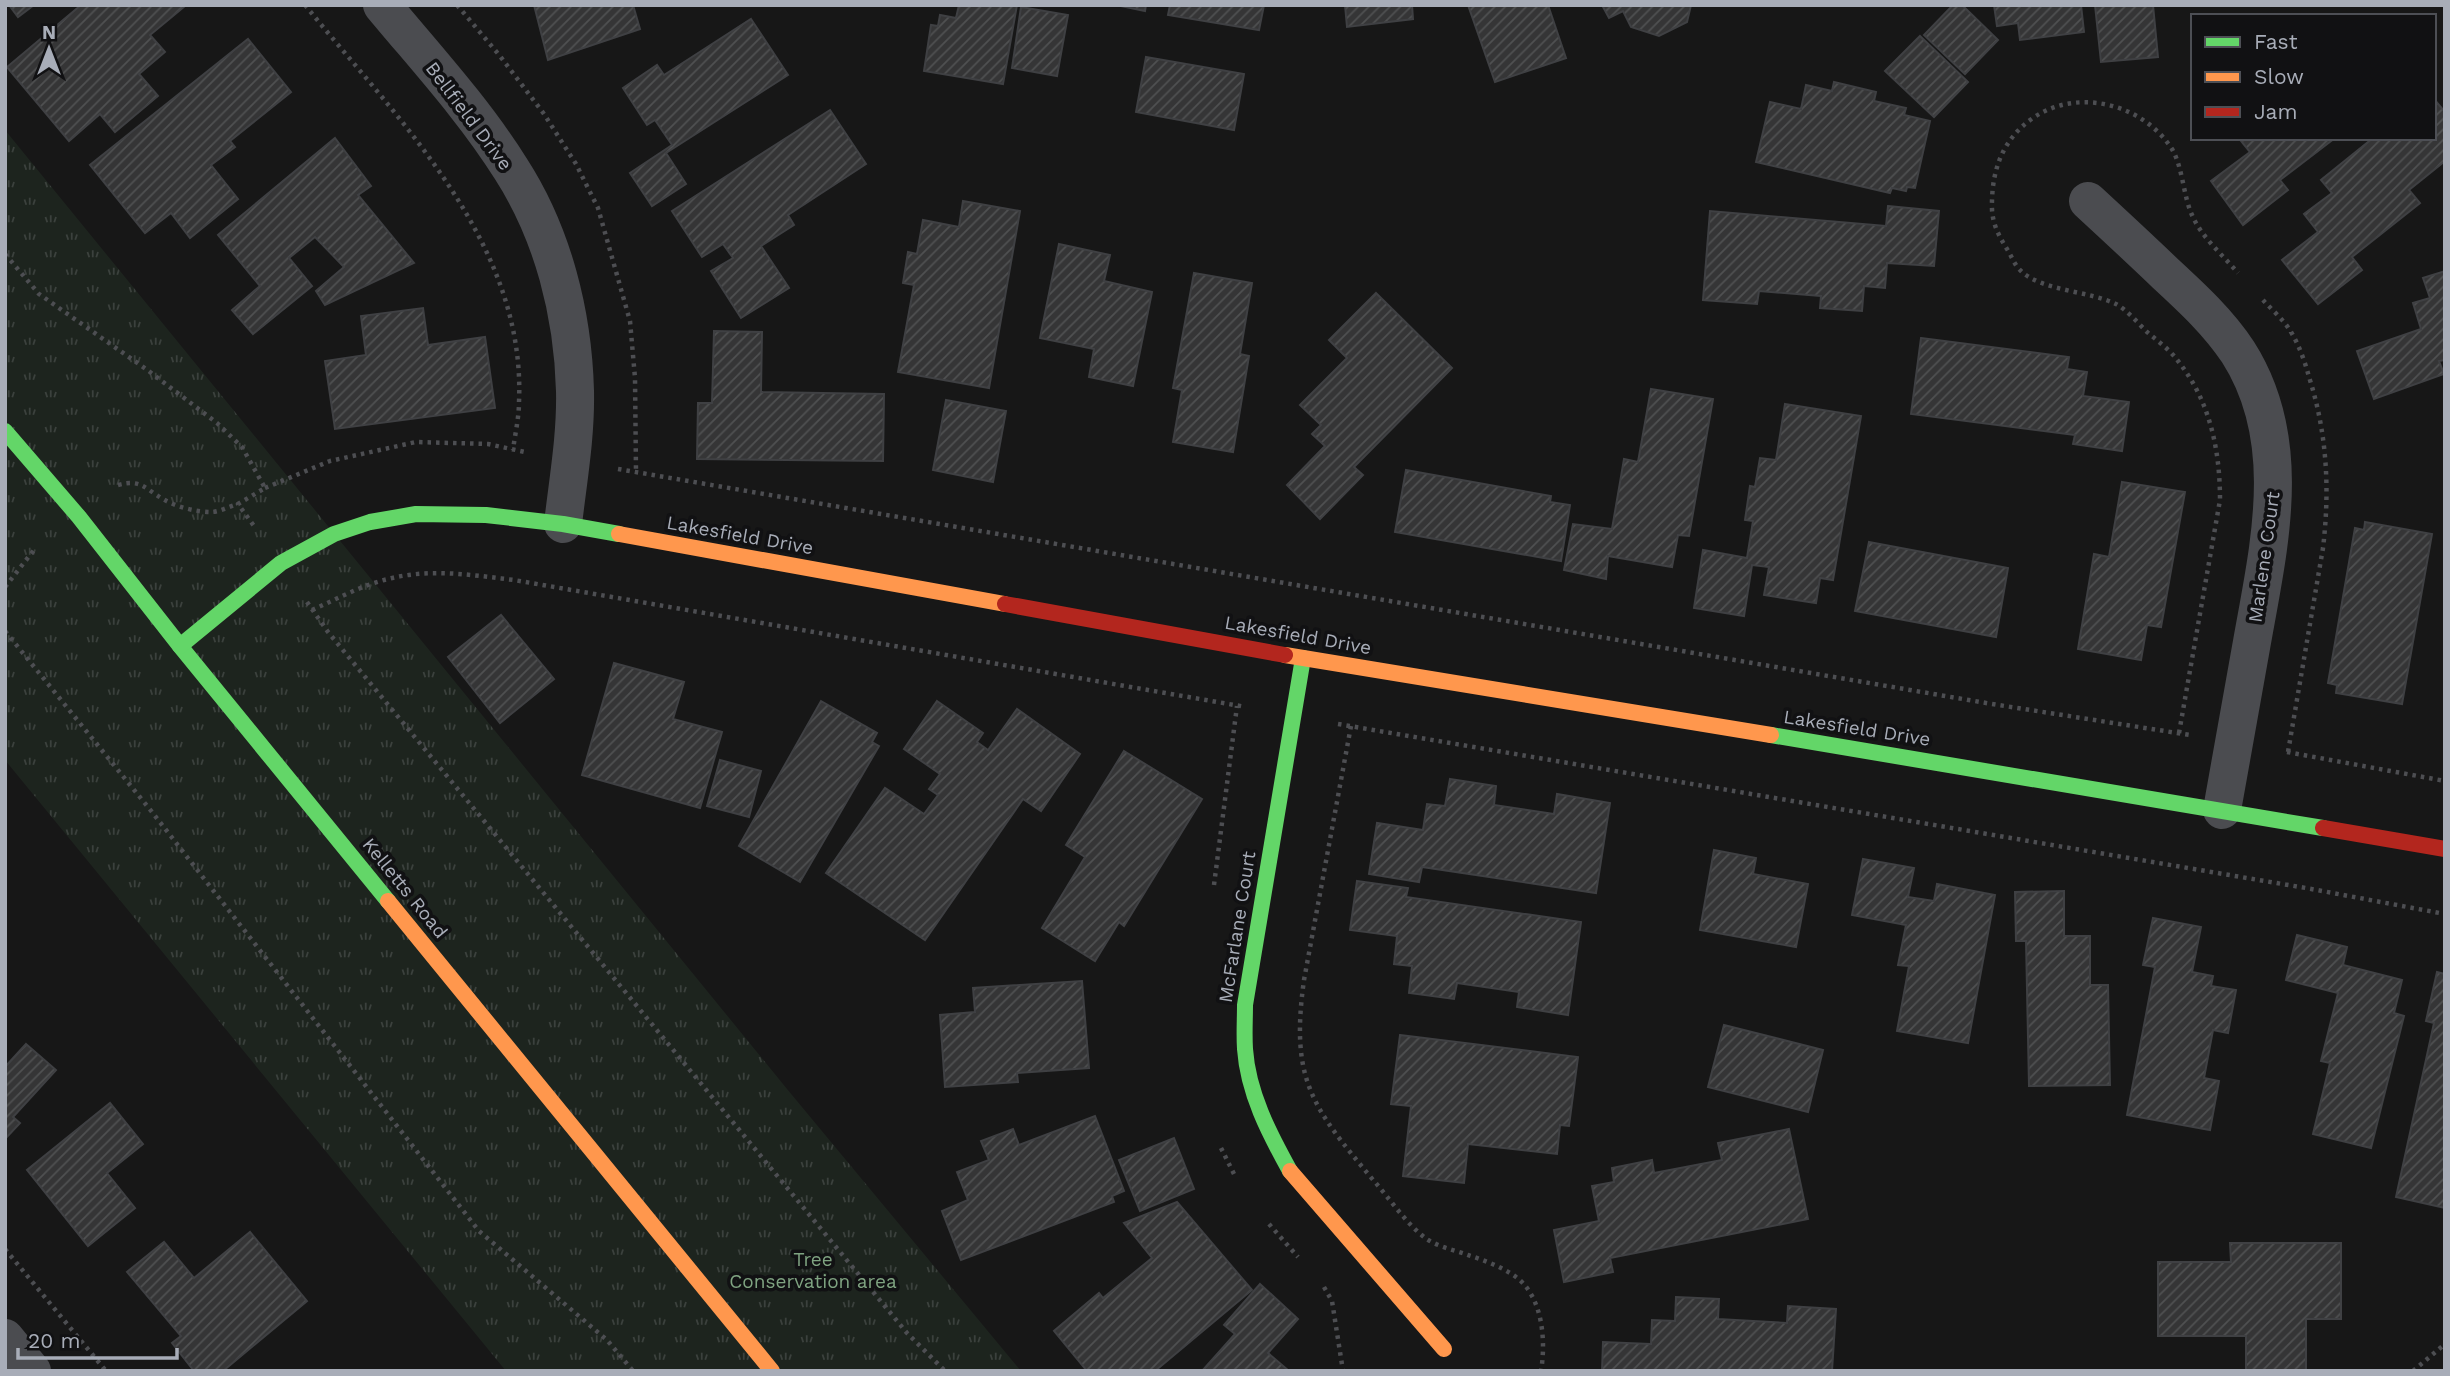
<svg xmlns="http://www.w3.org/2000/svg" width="2450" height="1376" viewBox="0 0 2450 1376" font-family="'Work Sans',sans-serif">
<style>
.park{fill:url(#park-tufts)}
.building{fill:url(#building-hatch);stroke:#3f4043;stroke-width:2}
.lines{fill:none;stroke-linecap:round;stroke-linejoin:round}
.path{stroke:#4d4e52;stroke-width:4.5;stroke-dasharray:3.5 5;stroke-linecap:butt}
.street{stroke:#4b4c50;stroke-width:38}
.fast{stroke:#63d668;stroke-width:16}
.slow{stroke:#ff974d;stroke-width:16}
.jam{stroke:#b3261e;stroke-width:16}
.labels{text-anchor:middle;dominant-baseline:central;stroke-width:7;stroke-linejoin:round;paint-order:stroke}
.street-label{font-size:19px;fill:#a8adb8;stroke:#111113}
.park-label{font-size:19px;fill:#7fa381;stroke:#111113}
</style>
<defs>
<pattern id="park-tufts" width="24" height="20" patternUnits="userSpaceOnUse" patternTransform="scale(1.75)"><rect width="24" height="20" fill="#1d241e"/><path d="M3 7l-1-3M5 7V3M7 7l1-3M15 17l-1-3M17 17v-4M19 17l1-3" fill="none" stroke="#3b413d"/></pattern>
<pattern id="building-hatch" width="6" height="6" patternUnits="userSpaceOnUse" patternTransform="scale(1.75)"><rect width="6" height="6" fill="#353536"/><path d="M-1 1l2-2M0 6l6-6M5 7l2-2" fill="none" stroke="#4f5051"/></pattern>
</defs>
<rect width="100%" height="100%" fill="#171717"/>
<!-- park -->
<polygon class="park" points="5,130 787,1089 1021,1371 506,1371 5,760"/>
<!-- building -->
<g class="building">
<polygon points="9,5 34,5 18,17"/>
<polygon points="81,5 185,6 150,35 165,52 139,74 158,96 115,132 100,114 69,141 7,67"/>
<polygon points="534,5 633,5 640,29 548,60"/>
<polygon points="959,5 1017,5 1003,84 924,71 931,25 938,26 940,15 956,18"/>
<polygon points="1116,5 1146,5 1145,11"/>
<polygon points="1170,5 1264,5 1259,30 1168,15"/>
<polygon points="1345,5 1412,5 1413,19 1347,27"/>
<polygon points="1468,5 1548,5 1566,58 1495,82"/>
<polygon points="1602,5 1691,5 1687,22 1659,36 1631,27 1623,11 1609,18"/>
<polygon points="1953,5 1962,5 1998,40 1965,74 1924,35"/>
<polygon points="1994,5 2081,5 2084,32 2020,40 2018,23 1997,26"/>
<polygon points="2095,5 2153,5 2158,57 2101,62"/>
<polygon points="1021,7 1068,15 1057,76 1012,68"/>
<polygon points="751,19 788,75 666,153 686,184 652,206 630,173 672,145 655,120 647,125 623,88 657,65 664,75"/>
<polygon points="1920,36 1968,82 1934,117 1885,71"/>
<polygon points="248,39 291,92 230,141 235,147 211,165 238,199 190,238 171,213 145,233 90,165"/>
<polygon points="1146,57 1244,74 1234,130 1136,112"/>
<polygon points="1834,82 1876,92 1874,101 1906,108 1904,115 1930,121 1915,188 1907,187 1906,191 1892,188 1890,193 1756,162 1770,102 1801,109 1806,85 1832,91"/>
<polygon points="2434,99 2445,112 2445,161 2409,190 2420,203 2352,257 2362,270 2318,304 2282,260 2318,232 2304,214 2332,193 2321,180 2373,138 2434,138"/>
<polygon points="830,110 866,164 788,215 794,225 761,246 789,288 741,318 711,271 733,258 723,244 702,257 672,211"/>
<polygon points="335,138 371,186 358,195 414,263 325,305 316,291 344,267 315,237 289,258 312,286 253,334 232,310 260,286 218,235"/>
<polygon points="2245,138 2335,138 2280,180 2288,190 2243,225 2211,181 2250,152 2241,141"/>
<polygon points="963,201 1020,211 989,388 898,372 914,285 903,283 908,252 917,254 923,220 959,227"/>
<polygon points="1888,206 1939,211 1934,266 1887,263 1885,288 1864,286 1862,311 1820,308 1821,296 1759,291 1757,304 1703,300 1710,211 1886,226"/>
<polygon points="1059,244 1110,255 1104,281 1152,292 1133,386 1089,377 1094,349 1040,338"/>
<polygon points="2445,271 2445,360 2439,361 2444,374 2374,399 2357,351 2421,329 2413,303 2430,298 2423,278"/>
<polygon points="1194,273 1252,283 1240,354 1249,356 1233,452 1173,442 1182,390 1173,388"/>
<polygon points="1376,293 1452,368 1354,467 1363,475 1320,519 1287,485 1325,446 1312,434 1321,425 1300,405 1347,358 1329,340"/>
<polygon points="423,308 428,345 485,337 495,408 335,429 325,361 366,355 361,316"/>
<polygon points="714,331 762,332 761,392 884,394 883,461 697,459 698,403 712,403"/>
<polygon points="1921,338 2069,357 2067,369 2087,372 2083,396 2129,402 2122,451 2073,444 2075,435 1911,414"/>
<polygon points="1651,389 1713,399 1689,536 1678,535 1672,567 1608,556 1606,579 1564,570 1573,524 1612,529 1624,459 1638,462"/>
<polygon points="946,400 1006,411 993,482 933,470"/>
<polygon points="1785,404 1861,416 1833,580 1820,578 1816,603 1764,595 1769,567 1752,565 1744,616 1694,608 1703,550 1747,558 1753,521 1745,520 1750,486 1755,487 1760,458 1776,460"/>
<polygon points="1406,470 1551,496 1550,502 1570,505 1561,561 1395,532"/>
<polygon points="2122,482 2185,492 2161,627 2147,625 2141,660 2078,649 2094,554 2109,557"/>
<polygon points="2365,522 2432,534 2402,704 2336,693 2337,685 2328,683 2355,528 2364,530"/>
<polygon points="1869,542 2008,568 1996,637 1855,611"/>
<polygon points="501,615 554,679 500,723 448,657"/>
<polygon points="614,663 684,682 673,719 722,732 700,808 582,775"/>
<polygon points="821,701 877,733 872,742 879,746 800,882 739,846"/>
<polygon points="937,701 983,733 977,742 988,750 1017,709 1080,754 1041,811 1023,799 925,940 826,873 885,788 924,814 938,795 929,789 940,774 904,749"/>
<polygon points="1124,751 1202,799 1124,926 1119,922 1095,961 1042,928 1085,857 1066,845"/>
<polygon points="720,760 761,771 749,817 707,806"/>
<polygon points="1450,779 1496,786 1494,805 1554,814 1557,794 1610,803 1596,893 1422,867 1419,882 1369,874 1377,823 1423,830 1427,804 1445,806"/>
<polygon points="1714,850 1756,858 1753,874 1808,884 1796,947 1700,930"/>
<polygon points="1863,859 1914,868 1908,897 1934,901 1937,884 1995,895 1968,1043 1897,1031 1909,966 1898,965 1906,925 1852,915"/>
<polygon points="1357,881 1408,888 1406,897 1581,922 1568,1015 1517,1007 1519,992 1457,983 1454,999 1409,993 1412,966 1394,964 1397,936 1350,930"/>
<polygon points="2064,891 2064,936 2090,936 2090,985 2108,985 2110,1085 2029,1086 2026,941 2016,941 2015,892"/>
<polygon points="2153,918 2201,927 2192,972 2213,976 2211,986 2236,990 2228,1033 2213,1030 2204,1078 2219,1081 2210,1130 2127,1115 2155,967 2143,965"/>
<polygon points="2297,935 2347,947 2343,965 2402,980 2394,1013 2404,1016 2371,1148 2313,1134 2330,1063 2321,1061 2338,993 2286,980"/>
<polygon points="2437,972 2445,974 2445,1208 2396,1197 2434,1023 2426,1021"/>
<polygon points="1082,981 1089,1068 1017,1073 1018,1082 945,1087 940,1015 975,1012 973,988"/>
<polygon points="1724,1025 1823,1050 1808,1112 1708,1087"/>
<polygon points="1400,1035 1578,1057 1569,1126 1560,1125 1557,1154 1468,1144 1464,1183 1403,1176 1411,1106 1391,1104"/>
<polygon points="26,1044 56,1070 13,1117 20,1123 5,1139 5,1067"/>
<polygon points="110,1103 143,1144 107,1173 135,1208 88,1246 27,1170"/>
<polygon points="1095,1116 1124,1191 1112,1196 1114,1202 961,1260 942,1211 968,1200 957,1172 989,1160 981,1141 1013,1129 1019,1145"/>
<polygon points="1789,1129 1808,1219 1610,1258 1613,1272 1564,1282 1554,1230 1599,1221 1592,1186 1614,1182 1612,1168 1652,1160 1654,1173 1722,1160 1718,1143"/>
<polygon points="1174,1138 1194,1189 1140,1211 1119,1160"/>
<polygon points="1177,1202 1252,1290 1155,1371 1087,1371 1054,1331 1099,1293 1103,1298 1152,1258 1124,1223"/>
<polygon points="250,1232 307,1301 223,1371 194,1371 172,1343 181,1336 127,1272 164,1242 194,1278"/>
<polygon points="2230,1243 2341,1243 2341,1319 2306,1319 2306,1371 2246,1371 2246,1336 2158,1336 2158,1262 2231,1262"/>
<polygon points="1260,1284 1298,1319 1268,1353 1289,1371 1202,1371 1235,1334 1224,1325"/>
<polygon points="1676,1297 1719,1299 1718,1319 1787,1323 1788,1306 1836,1309 1832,1371 1602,1371 1603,1342 1651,1344 1652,1320 1675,1321"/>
</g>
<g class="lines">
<!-- path -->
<g class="path">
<path d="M305 5C398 120 526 242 519 402 519 418 515 434 513 450"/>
<polyline points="457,5 500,56 544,114 576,164 598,208 630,321 635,378 636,472"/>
<polyline points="5,254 39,294 146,369 217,423 242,447 265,488 238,504 254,526"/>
<path d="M2263 300C2272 310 2284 320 2291 332 2299 345 2305 362 2309 377 2327 433 2330 489 2323 548L2288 752"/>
<polyline points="618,469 1992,704 2190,735"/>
<path d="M118 485C141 479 144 488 163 499 176 507 197 512 211 512 220 512 230 506 238 504"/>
<polyline points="265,488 330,461 416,442 488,444 525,452"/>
<polyline points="5,587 34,550"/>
<polyline points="307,602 328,632 907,1333 945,1371"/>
<path d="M312 610C337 599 362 585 388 579 430 568 472 575 514 580L1246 707"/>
<polyline points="5,631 152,812 479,1231 607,1340 633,1371"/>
<polyline points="1338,724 2306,888 2445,914"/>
<path d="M1351 726 1304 980C1290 1080 1312 1107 1374 1181 1390 1199 1405 1222 1424 1237 1435 1246 1454 1250 1468 1255 1484 1260 1502 1267 1516 1277 1543 1297 1546 1341 1541 1371"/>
<path d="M2179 733 2220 500C2220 450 2210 401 2178 361 2170 350 2158 341 2147 332 2138 323 2127 310 2116 304 2090 291 2042 291 2021 271 2015 266 2011 255 2007 249 1999 236 1993 225 1992 210 1991 173 2001 140 2033 118 2078 87 2143 104 2172 149 2183 168 2183 195 2192 215 2202 238 2222 254 2238 273"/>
<polyline points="2287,752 2445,781"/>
<polyline points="1214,885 1237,706"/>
<polyline points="1221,1148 1234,1174"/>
<polyline points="1269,1224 1298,1257"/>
<polyline points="5,1249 106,1371"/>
<polyline points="1324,1287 1332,1301 1343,1371"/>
<polyline points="2413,1371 2445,1344"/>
</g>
<!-- street -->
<g class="street">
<path d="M382 5C426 58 474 110 511 169 553 234 573 314 575 391 576 436 568 480 563 524"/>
<path d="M2088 201C2114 225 2140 249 2166 274 2192 298 2218 322 2238 352 2295 441 2269 546 2252 642 2242 698 2232 754 2222 810"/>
<polyline points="5,1338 32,1371"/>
</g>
<!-- fast -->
<g class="fast">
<polyline points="5,431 79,517 180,646 388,901"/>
<polyline points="180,646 281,563 334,534 370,522 416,514 486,515 563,524 619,534"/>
<polyline points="1771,735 2323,828"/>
<path d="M1290 1171C1269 1133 1248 1093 1245 1049 1244 1034 1245 1019 1245 1005L1303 658"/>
</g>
<!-- slow -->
<g class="slow">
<polyline points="619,534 1005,604"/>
<polyline points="1285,655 1771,735"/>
<polyline points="388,901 772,1371"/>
<polyline points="1290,1171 1444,1349"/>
</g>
<!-- jam -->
<g class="jam">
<polyline points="1005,604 1285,655"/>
<polyline points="2323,828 2445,849"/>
</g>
</g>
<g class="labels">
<!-- street labels -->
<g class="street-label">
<text transform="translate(469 116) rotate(53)">Bellfield Drive</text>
<text transform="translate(740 535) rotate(10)">Lakesfield Drive</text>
<text transform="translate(2264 557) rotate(-82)">Marlene Court</text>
<text transform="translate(1298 635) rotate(10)">Lakesfield Drive</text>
<text transform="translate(1857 728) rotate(9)">Lakesfield Drive</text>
<text transform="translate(405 888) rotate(51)">Kelletts Road</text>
<text transform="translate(1237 927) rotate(-81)">McFarlane Court</text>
</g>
<!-- park labels -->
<g class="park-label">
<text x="813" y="1259">Tree<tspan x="813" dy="22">Conservation area</tspan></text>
</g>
</g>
<!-- border -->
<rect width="2450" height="1376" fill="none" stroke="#a8adb8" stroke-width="14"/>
<!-- legend -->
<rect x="2191" y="14" width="245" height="126" fill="#111113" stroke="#4d4f55" stroke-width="2"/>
<rect x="2205" y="37" width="35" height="10" fill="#63d668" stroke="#4d4f55" stroke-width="2"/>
<text x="2254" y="49" font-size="21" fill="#a8adb8">Fast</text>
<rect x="2205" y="72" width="35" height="10" fill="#ff974d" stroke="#4d4f55" stroke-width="2"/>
<text x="2254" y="84" font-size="21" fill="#a8adb8">Slow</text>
<rect x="2205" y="107" width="35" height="10" fill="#b3261e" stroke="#4d4f55" stroke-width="2"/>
<text x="2254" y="119" font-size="21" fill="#a8adb8">Jam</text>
<!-- north arrow -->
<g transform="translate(49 49)" stroke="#111113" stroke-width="5" paint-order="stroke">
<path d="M0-5L12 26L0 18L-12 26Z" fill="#a8adb8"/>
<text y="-10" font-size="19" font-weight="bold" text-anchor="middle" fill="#a8adb8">N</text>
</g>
<!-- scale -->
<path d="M18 1348v10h159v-10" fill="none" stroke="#a8adb8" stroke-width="3.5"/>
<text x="28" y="1348" font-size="21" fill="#a8adb8" stroke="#111113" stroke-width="5" paint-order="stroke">20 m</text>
</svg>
